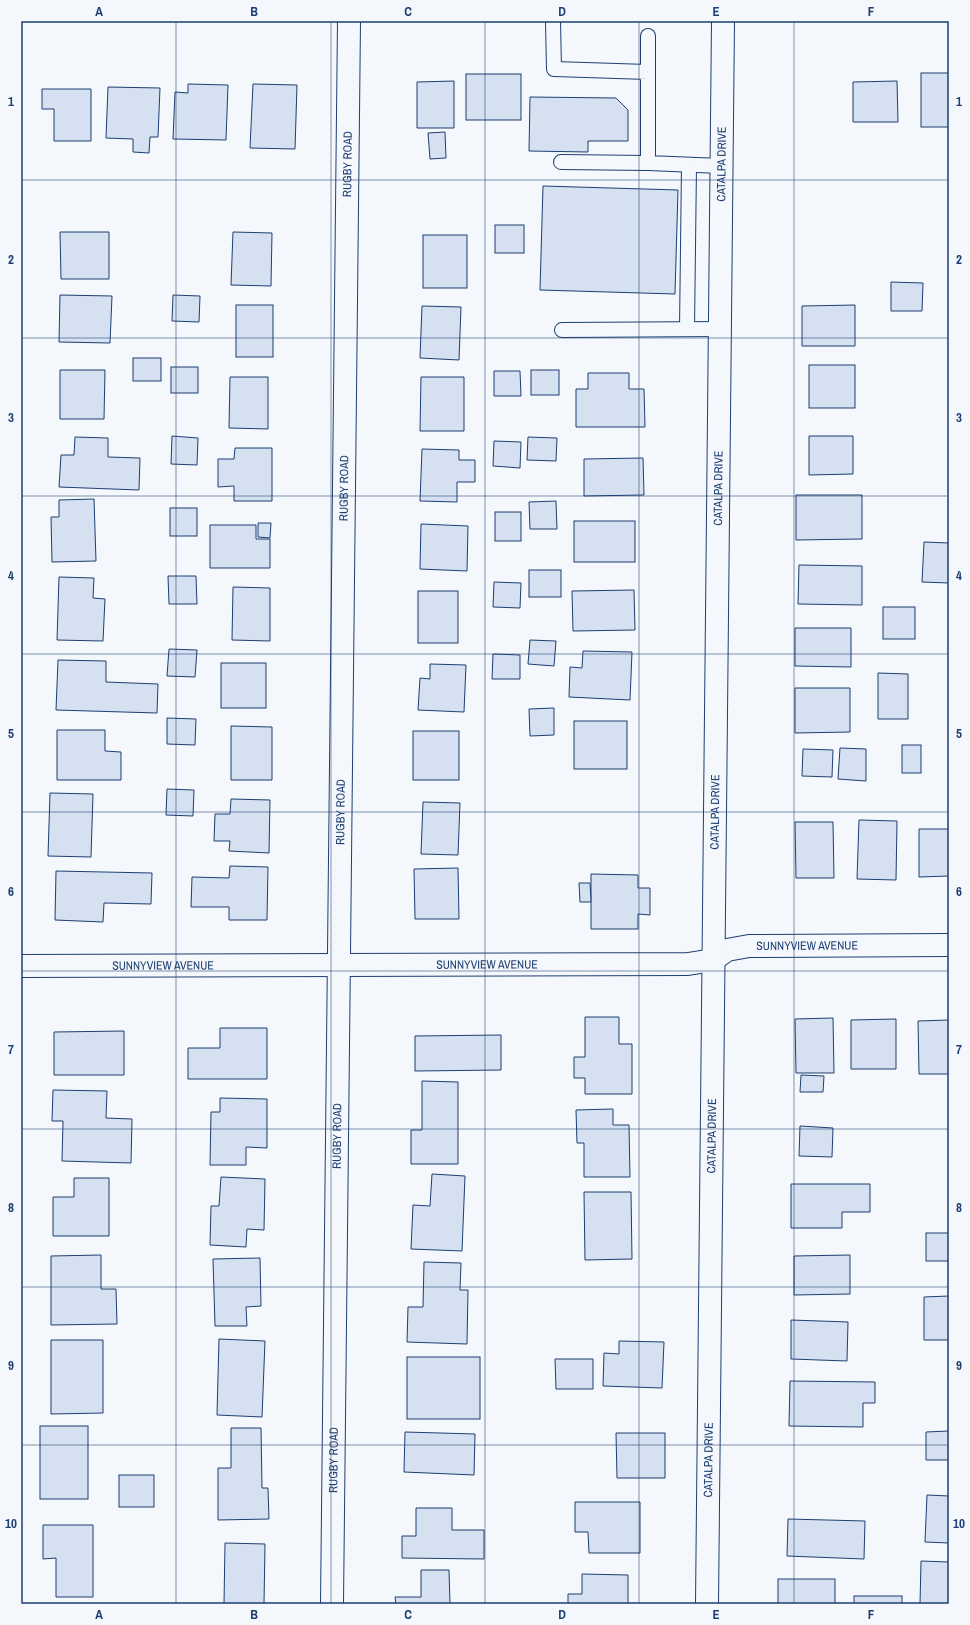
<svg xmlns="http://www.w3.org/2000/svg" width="970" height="1625" viewBox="0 0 970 1625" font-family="'Archivo Narrow',sans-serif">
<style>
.building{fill:#d5e0f0;stroke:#1d3f73}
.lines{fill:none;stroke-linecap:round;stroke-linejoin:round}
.service-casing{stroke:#1d3f73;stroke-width:16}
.minor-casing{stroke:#1d3f73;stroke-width:24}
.tertiary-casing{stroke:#1d3f73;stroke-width:24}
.service{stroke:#f4f7fb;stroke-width:14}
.minor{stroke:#f4f7fb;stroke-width:22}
.tertiary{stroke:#f4f7fb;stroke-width:22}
.grid{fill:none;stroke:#1d3f73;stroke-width:1;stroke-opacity:0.55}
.labels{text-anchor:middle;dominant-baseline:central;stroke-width:3;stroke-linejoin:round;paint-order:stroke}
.street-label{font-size:12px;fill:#1d3f73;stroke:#f4f7fb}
.neatline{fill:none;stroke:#1d3f73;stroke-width:1.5}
.grid-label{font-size:13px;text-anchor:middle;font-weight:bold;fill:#1d3f73}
</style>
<rect width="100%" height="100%" fill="#f4f7fb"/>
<!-- building -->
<g class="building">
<rect x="921" y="73" width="28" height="54"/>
<rect x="466" y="74" width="55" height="46"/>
<polygon points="454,81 454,128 417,128 417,82"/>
<polygon points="897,81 898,122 853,122 853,82"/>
<polygon points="188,84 228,85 226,140 173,139 175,92 188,93"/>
<polygon points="253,84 297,85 295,149 250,148"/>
<polygon points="108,87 160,88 158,137 150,137 149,153 133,152 133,139 106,138"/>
<polygon points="42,89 91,89 91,141 54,141 54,109 42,109"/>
<polygon points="530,97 616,98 628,110 628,141 588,141 588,152 529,151"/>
<polygon points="445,132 446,158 430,159 428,133"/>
<polygon points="543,186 678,190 675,294 540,290"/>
<rect x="495" y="225" width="29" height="28"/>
<polygon points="60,232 109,232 109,279 61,279"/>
<polygon points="233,232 272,233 271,286 231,285"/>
<rect x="423" y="235" width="44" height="53"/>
<polygon points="891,282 923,283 922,311 891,311"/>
<polygon points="60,295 112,296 110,343 59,342"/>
<polygon points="173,295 200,296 199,322 172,321"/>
<rect x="236" y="305" width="37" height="52"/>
<polygon points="855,305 855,346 802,346 802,306"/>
<polygon points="422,306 461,307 459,360 420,358"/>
<rect x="133" y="358" width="28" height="23"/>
<rect x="809" y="365" width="46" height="43"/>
<rect x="171" y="367" width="27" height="26"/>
<polygon points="60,370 105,370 104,419 60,419"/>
<rect x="531" y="370" width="28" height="25"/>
<polygon points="494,371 520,371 521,396 494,396"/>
<polygon points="588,373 629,373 629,389 644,389 645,427 576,427 576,389 588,389"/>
<polygon points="230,377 268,377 268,429 229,428"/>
<polygon points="421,377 464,377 464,431 420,431"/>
<polygon points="172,436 198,438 197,465 171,464"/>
<polygon points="809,436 853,436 853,474 809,475"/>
<polygon points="75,437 108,438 108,457 140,458 139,490 59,487 61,455 74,455"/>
<polygon points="528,437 557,438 556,461 527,460"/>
<polygon points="494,441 521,442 520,468 493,466"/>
<polygon points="235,448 272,448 272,501 234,501 234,486 218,487 218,459 234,459"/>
<polygon points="422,449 459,450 459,460 475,460 475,482 457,482 457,502 420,501"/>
<polygon points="643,458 644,495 584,496 584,459"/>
<polygon points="796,495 862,495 862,539 796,540"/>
<polygon points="94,499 96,561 52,562 51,517 59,517 59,500"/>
<polygon points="556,501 557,529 530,529 529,502"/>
<rect x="170" y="508" width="27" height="28"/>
<rect x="495" y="512" width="26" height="29"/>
<rect x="574" y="521" width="61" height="41"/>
<polygon points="258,523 271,523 270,538 258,537"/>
<polygon points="421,524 468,526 467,571 420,569"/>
<polygon points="210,525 256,525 256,539 270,539 270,568 210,568"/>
<polygon points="924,542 949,543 949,583 922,582"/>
<polygon points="799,565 862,566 862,605 798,604"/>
<rect x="529" y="570" width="32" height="27"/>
<polygon points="168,576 196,576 197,604 169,604"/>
<polygon points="59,577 94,578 93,598 105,599 103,641 57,640"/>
<polygon points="494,582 521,583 520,608 493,607"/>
<polygon points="233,587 270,588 270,641 232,640"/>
<polygon points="634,590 635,630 573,631 572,591"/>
<rect x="418" y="591" width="40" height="52"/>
<rect x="883" y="607" width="32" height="32"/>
<polygon points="795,628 851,628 851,667 795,666"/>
<polygon points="530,640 556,641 554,666 528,664"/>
<polygon points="169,649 197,650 195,677 167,676"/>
<polygon points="583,651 632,652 630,700 569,697 570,667 582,668"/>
<polygon points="493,654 520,655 520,679 492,679"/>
<polygon points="58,660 106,661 106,682 158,684 157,713 56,710"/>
<rect x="221" y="663" width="45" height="45"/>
<polygon points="430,664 466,665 464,712 418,710 420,678 430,679"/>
<polygon points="878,673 908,674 908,719 878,719"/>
<polygon points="795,688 850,688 850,732 795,733"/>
<polygon points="554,708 554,735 530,736 529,709"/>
<polygon points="167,718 196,719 195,745 167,744"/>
<rect x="574" y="721" width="53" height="48"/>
<polygon points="231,726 272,727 272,780 231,780"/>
<polygon points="57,730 105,730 105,751 121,752 121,780 57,780"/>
<rect x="413" y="731" width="46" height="49"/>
<rect x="902" y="745" width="19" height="28"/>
<polygon points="840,748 866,749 866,781 838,779"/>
<polygon points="803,749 833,750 832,777 802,776"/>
<polygon points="167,789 194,790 193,816 166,815"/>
<polygon points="50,793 93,794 91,857 48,856"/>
<polygon points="231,799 270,800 269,853 229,851 230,841 214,841 215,814 230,814"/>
<polygon points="423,802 460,803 458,855 421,854"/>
<polygon points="859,820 897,821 896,880 857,879"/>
<polygon points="795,822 833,822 834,878 796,878"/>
<polygon points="919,829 949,829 949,876 919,877"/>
<polygon points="230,866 268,867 267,920 229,920 229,907 191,907 192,877 229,878"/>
<polygon points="458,868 459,919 415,919 414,869"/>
<polygon points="56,871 152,873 151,904 104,903 103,922 55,920"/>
<polygon points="591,874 638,875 638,888 650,888 650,915 638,914 638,929 591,929"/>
<polygon points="579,883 590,883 591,902 580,902"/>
<polygon points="585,1017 619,1017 619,1044 632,1044 632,1094 585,1094 585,1078 574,1078 574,1057 585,1057"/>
<polygon points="833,1018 834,1073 796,1073 795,1019"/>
<polygon points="896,1019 896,1069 851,1069 851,1020"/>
<polygon points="949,1020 949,1074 919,1074 918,1021"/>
<polygon points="220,1028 267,1028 267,1079 188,1079 188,1048 220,1048"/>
<polygon points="124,1031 124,1075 54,1075 54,1032"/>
<polygon points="501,1035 501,1070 415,1071 415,1036"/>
<polygon points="801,1075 824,1076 823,1092 800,1092"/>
<polygon points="422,1081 458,1082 458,1164 411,1164 411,1130 422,1130"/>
<polygon points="53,1090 107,1091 106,1118 132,1119 131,1163 62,1161 63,1121 52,1121"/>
<polygon points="220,1098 267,1099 267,1148 246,1147 246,1165 210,1165 211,1112 220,1112"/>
<polygon points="613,1109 613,1125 629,1125 630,1177 584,1177 584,1143 577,1143 576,1110"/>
<polygon points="800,1126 833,1128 832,1157 799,1156"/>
<polygon points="432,1174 465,1176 462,1251 411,1249 413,1205 430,1206"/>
<polygon points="221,1177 265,1179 264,1230 247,1229 246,1247 210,1245 211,1206 219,1206"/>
<polygon points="74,1178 109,1178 109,1236 53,1236 53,1197 74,1197"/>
<polygon points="791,1184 870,1184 870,1212 842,1212 842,1228 791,1228"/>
<polygon points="584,1192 631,1192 632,1259 585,1260"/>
<rect x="926" y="1233" width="23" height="28"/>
<polygon points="101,1255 101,1289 116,1289 117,1324 51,1325 51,1256"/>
<polygon points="850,1255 850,1294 794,1295 794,1256"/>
<polygon points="260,1258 261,1306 246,1307 247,1326 215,1326 213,1259"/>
<polygon points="424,1262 461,1263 460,1290 468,1290 467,1344 407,1342 408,1307 423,1307"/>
<polygon points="949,1296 949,1340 924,1340 924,1297"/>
<polygon points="791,1320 848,1322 847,1361 791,1359"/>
<polygon points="219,1339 265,1341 262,1417 217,1415"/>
<polygon points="51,1340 103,1340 103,1413 51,1414"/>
<polygon points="619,1341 664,1342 662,1388 603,1386 604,1353 619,1354"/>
<rect x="407" y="1357" width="73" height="62"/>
<polygon points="555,1359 593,1359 593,1389 556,1389"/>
<polygon points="790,1381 875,1382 875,1403 863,1403 863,1427 789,1426"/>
<rect x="40" y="1426" width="48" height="73"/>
<polygon points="231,1428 261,1428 262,1488 268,1488 269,1519 218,1520 218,1468 231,1468"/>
<polygon points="949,1431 949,1460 926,1460 926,1432"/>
<polygon points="405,1432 475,1434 474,1475 404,1472"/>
<polygon points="616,1433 665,1433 665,1478 617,1478"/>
<rect x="119" y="1475" width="35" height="32"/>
<polygon points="927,1495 949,1496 949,1543 925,1542"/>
<polygon points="575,1502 640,1502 640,1553 589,1553 588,1532 575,1532"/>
<polygon points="416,1508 452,1508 452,1530 484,1530 484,1559 402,1558 402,1536 416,1536"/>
<polygon points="788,1519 865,1521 864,1559 787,1556"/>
<polygon points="43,1525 93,1525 93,1597 56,1597 56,1558 43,1559"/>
<polygon points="225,1543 265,1544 264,1604 224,1604"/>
<polygon points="921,1561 949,1562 949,1604 920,1604"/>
<polygon points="421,1570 449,1570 450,1604 396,1604 395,1597 421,1597"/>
<polygon points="582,1574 628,1575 628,1604 568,1604 568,1594 582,1594"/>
<rect x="778" y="1579" width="57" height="25"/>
<rect x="854" y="1596" width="48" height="8"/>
</g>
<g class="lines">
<!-- service casing -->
<g class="service-casing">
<g id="service">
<polyline points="553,21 554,69 648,72 648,163 721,166"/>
<polyline points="648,72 648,36"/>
<polyline points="561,162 648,163"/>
<polyline points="687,329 689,165"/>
<polyline points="562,330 720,329"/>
</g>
</g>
<!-- minor casing -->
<g class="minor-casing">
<g id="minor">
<path id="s1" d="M21 966 688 964 713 960 727 950 749 946 949 945"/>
<path id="s2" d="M332 1604 349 21"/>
</g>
</g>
<!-- tertiary casing -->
<g class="tertiary-casing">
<g id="tertiary">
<path id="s3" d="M707 1604 723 21"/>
</g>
</g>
<!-- service -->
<use href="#service" class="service"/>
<!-- minor -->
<use href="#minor" class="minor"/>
<!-- tertiary -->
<use href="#tertiary" class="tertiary"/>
</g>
<!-- grid -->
<path class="grid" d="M176 21V1604M331 21V1604M485 21V1604M639 21V1604M794 21V1604M21 180H949M21 338H949M21 496H949M21 654H949M21 812H949M21 971H949M21 1129H949M21 1287H949M21 1445H949"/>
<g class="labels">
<!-- street labels -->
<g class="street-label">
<text stroke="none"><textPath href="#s2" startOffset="1440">RUGBY ROAD</textPath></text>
<text stroke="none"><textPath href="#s3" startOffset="1440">CATALPA DRIVE</textPath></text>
<text stroke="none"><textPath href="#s2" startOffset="1116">RUGBY ROAD</textPath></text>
<text stroke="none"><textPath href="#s3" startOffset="1116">CATALPA DRIVE</textPath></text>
<text stroke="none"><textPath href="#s2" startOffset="792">RUGBY ROAD</textPath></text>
<text stroke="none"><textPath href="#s3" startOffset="792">CATALPA DRIVE</textPath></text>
<text stroke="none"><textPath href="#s1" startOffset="790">SUNNYVIEW AVENUE</textPath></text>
<text stroke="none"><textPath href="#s1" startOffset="466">SUNNYVIEW AVENUE</textPath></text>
<text stroke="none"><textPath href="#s1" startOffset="142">SUNNYVIEW AVENUE</textPath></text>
<text stroke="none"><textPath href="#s2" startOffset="468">RUGBY ROAD</textPath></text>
<text stroke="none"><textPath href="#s3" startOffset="468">CATALPA DRIVE</textPath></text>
<text stroke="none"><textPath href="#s2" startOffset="144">RUGBY ROAD</textPath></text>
<text stroke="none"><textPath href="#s3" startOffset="144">CATALPA DRIVE</textPath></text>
</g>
</g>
<!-- border -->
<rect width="970" height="1625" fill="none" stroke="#f4f7fb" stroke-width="44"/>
<rect x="22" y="22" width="926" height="1581" class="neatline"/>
<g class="grid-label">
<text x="99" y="16">A</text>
<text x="254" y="16">B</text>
<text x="408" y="16">C</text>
<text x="562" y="16">D</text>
<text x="716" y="16">E</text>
<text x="871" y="16">F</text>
<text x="11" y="106">1</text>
<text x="959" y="106">1</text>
<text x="11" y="264">2</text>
<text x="959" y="264">2</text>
<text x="11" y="422">3</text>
<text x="959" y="422">3</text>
<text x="11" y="580">4</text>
<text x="959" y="580">4</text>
<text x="11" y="738">5</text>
<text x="959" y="738">5</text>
<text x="11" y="896">6</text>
<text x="959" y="896">6</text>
<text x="11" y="1054">7</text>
<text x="959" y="1054">7</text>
<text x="11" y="1212">8</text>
<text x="959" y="1212">8</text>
<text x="11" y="1370">9</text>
<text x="959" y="1370">9</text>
<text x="11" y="1528">10</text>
<text x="959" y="1528">10</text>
<text x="99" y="1619">A</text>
<text x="254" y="1619">B</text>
<text x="408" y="1619">C</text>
<text x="562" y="1619">D</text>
<text x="716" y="1619">E</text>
<text x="871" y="1619">F</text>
</g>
</svg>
